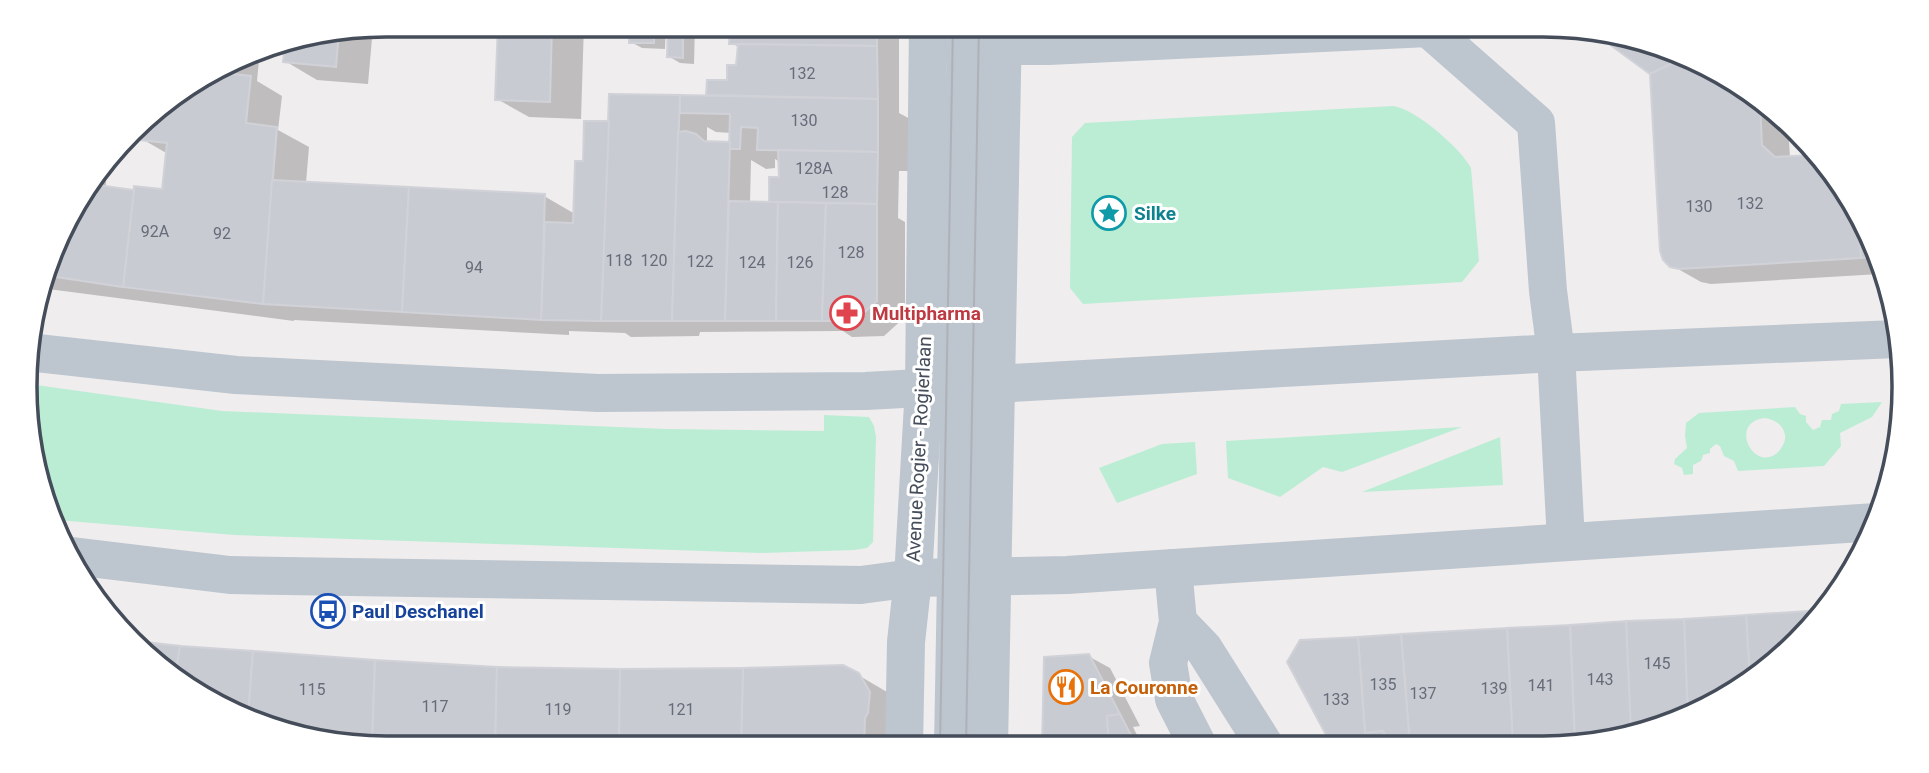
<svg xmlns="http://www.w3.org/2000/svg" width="1929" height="773" viewBox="0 0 1929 773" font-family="Roboto,sans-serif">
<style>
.green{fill:#bbedd5;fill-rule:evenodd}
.shadow{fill:#0003;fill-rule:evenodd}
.building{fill:#c9cbd3;stroke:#d1d2d8;stroke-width:2}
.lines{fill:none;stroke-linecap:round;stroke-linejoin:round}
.minor{stroke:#bdc5cf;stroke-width:38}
.tram{stroke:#afb1b7;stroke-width:2}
.labels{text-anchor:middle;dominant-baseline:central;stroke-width:6;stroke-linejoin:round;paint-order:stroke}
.number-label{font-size:16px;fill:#666c78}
.culture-label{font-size:19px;font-weight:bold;fill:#0d838f;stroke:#fff;text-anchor:start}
.health-label{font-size:19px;font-weight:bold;fill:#be3a42;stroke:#fff;text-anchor:start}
.street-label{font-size:19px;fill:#454d5a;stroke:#fff}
.transit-label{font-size:19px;font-weight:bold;fill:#164399;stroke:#fff;text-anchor:start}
.food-label{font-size:19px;font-weight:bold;fill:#c56008;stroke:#fff;text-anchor:start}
.rim{fill:none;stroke:#454d5a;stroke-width:3.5}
</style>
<rect width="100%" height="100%" fill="#efeded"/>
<!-- green -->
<g class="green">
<path d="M1393 106C1416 109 1460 148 1471 168L1479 261 1462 282 1083 304 1070 288 1072 137 1085 123Z"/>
<polygon points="29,384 222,411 666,429 824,431 824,415 869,417 874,426 876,437 873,542 867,548 854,550 761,553 234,535 57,520 32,458"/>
<path d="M1882 402 1872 417 1840 433 1841 446 1824 466 1738 471 1734 461 1724 456 1720 446 1716 444 1710 449V453L1703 455 1701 461 1693 465V474L1684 475 1682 468 1674 464 1675 459 1687 448 1685 436 1686 423 1699 413 1795 407 1800 414 1806 416V422L1813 430 1820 427 1822 420H1831L1832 414 1839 411 1841 404ZM1765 418C1775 420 1783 424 1785 435 1786 440 1783 446 1780 450 1756 477 1726 422 1765 418Z"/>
<polygon points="1462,427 1342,472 1323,467 1280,497 1228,478 1226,441"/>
<polygon points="1500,437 1503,485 1362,492"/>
<polygon points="1195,442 1197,474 1117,503 1099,468 1162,444"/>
</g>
<!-- shadow -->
<g class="shadow">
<polygon points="499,24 584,24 581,119 529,117 497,99"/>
<polygon points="631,24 666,24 665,49 642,48 631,42"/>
<polygon points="670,24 695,24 694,64 680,63 668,56"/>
<path d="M732 24H899V113L912 120V171H899L898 218 905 222V317L884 336 852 337 843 331 700 332 699 336 631 337 625 333 569 331V335L294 320V321L48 289 50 293H43L73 206 98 175 106 180V188L135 192 164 191 168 154 142 139 148 114 260 49 257 81 282 96 278 130 309 147 306 183 544 196 575 214 585 163 610 123 611 96 714 97 708 94 729 82 738 67 739 47 731 43ZM707 127 716 132 731 133V144L707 141ZM775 159 780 162V178L770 204 750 203 751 160 766 169 775 168Z"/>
<polygon points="373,27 368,84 317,80 285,61 286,41"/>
<polygon points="1598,34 1658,44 1781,114 1788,123 1790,158 1814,157 1867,226 1880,274 1711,284 1701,282 1671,265 1651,73"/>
<polygon points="1822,612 1781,659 1702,711 1590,745 1334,746 1289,662 1301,642"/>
<polygon points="137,643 253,653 497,669 858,675 887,692 892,747 386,748 271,729 166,673"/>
<polygon points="1088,656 1110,668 1140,726 1133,727 1143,747 1043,747"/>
</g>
<!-- building -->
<g class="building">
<polygon points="498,24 552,24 550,102 495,100"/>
<rect x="629" y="24" width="25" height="19"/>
<polygon points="668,24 683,24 683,58 667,57"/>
<polygon points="730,24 877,24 877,46 729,44"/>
<polygon points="339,32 336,67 283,62 285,41"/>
<polygon points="1594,33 1658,44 1683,58 1650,74"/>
<polygon points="738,44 877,46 878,99 706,95 707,80 727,80 727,65 736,65"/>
<polygon points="1683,58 1760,102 1762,145 1775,157 1813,155 1859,216 1861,258 1679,269 1670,267 1663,260 1660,251 1650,74"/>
<polygon points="224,70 224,73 251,76 246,123 277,127 263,304 123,287 134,186 162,189 167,143 140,140 142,121 148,114"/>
<polygon points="609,94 680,95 672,321 601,321"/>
<polygon points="680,95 878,99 878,152 757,150 758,128 741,127 740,149 729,149 730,114 680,113"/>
<polygon points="584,121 609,121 601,321 541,320 545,222 573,223 575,161 583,161"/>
<polygon points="686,131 696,134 704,141 730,142 725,321 672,321 678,132"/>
<polygon points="778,150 878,152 877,204 769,202 769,177 779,177"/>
<polygon points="272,180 409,187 402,312 263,304"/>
<polygon points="91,184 134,190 123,287 49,276 73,206"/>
<polygon points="409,187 545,194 541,320 402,312"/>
<polygon points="729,201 778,202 776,321 725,321"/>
<polygon points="778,202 826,203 822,321 776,321"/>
<polygon points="826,203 877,204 877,301 855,321 822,321"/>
<polygon points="1859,216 1867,226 1875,257 1861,258"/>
<polygon points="1824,610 1781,659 1750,680 1746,615"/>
<polygon points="1746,615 1750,680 1709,707 1708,704 1687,705 1684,619"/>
<polygon points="1684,619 1688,716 1631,733 1626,621"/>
<polygon points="1626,621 1631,733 1603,742 1575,742 1570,625"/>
<polygon points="1570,625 1575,745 1513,746 1507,628"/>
<polygon points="1507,628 1513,746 1410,746 1401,634"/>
<polygon points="1401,634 1410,746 1390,746 1383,731 1365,733 1358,637"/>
<polygon points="1358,637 1365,733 1383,731 1390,746 1332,746 1287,662 1300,640"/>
<polygon points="136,641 180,646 175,678 166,673"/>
<polygon points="180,646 253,651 248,717 175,678"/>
<polygon points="253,651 375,660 372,746 271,729 248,717"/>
<polygon points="1089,654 1120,714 1107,716 1109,747 1042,747 1044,657"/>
<polygon points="375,660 497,667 495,748 386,748 372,746"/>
<polygon points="843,665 859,673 870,692 868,713 865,718 864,747 741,748 743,668"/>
<polygon points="497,667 620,669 619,748 495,748"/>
<polygon points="743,668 741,748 619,748 620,669"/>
<polygon points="1120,714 1135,743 1129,747 1109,747 1107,716"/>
</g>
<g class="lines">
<!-- minor -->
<g class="minor">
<polyline points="928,42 979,46 1048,46 1428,28 1536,123 1548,291 1556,353 1566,541"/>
<polyline points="28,352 236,375 598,393 866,391 1556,353 1897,339"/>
<polyline points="72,556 230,575 861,585 913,578 1067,575 1876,522"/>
<polyline points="1173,568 1178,622 1168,663 1174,699 1198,746"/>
<polyline points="1178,622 1204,649 1265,746"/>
<polyline points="904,747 906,642 913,578 924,387 928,24"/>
<polyline points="953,747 966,24"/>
<polyline points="989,747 1003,24"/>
</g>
<!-- tram -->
<g class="tram">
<polyline points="940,747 953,24"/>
<polyline points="966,747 979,24"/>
</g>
</g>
<!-- icons -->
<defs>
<g id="sight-ring" transform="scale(1.75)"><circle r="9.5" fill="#fff" stroke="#0f9aa8" stroke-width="1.5"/><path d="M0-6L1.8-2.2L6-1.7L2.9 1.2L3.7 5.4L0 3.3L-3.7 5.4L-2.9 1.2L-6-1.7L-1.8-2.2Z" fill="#0f9aa8"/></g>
<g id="pharmacy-ring" transform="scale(1.75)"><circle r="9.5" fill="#fff" stroke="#e0444e" stroke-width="1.5"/><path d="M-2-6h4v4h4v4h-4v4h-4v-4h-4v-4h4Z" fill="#e0444e"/></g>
<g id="bus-ring" transform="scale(1.75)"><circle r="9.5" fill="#fff" stroke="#1a4fb4" stroke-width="1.5"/><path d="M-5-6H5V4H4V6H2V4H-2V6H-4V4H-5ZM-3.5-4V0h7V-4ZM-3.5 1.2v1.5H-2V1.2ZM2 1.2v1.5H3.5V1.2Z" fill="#1a4fb4"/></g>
<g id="restaurant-ring" transform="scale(1.75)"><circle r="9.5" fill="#fff" stroke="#e8710a" stroke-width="1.5"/><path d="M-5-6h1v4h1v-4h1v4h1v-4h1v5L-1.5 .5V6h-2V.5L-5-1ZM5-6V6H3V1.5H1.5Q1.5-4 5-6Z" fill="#e8710a"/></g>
</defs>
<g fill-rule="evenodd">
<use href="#sight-ring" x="1109" y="213"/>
<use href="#pharmacy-ring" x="847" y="313"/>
<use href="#bus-ring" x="328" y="611"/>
<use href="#restaurant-ring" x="1066" y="687"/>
</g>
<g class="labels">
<!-- number labels -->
<g class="number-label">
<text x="802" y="73">132</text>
<text x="804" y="120">130</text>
<text x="814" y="168">128A</text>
<text x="835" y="192">128</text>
<text x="1750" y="203">132</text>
<text x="1699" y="206">130</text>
<text x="155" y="231">92A</text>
<text x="222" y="233">92</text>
<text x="851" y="252">128</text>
<text x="619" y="260">118</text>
<text x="654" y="260">120</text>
<text x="700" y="261">122</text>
<text x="752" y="262">124</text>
<text x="800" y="262">126</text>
<text x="474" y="267">94</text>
<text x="1657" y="663">145</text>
<text x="1600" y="679">143</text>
<text x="1383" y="684">135</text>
<text x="1541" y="685">141</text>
<text x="1494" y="688">139</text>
<text x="312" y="689">115</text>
<text x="1423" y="693">137</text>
<text x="1336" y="699">133</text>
<text x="435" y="706">117</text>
<text x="558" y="709">119</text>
<text x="681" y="709">121</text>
</g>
<!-- culture labels -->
<g class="culture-label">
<text x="1134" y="213">Silke</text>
</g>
<!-- health labels -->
<g class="health-label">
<text x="872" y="313">Multipharma</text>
</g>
<!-- street labels -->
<g class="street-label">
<text transform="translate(919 449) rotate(-87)">Avenue Rogier - Rogierlaan</text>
</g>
<!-- transit labels -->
<g class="transit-label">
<text x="352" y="611">Paul Deschanel</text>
</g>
<!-- food labels -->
<g class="food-label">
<text x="1090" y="687">La Couronne</text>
</g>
</g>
<!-- crop -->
<path d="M0 0H1929V773H0ZM386 37H1543A349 349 0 0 1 1892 386V387A349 349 0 0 1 1543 736H386A349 349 0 0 1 37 387V386A349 349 0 0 1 386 37Z" fill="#fff" fill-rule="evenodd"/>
<path class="rim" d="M386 37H1543A349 349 0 0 1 1892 386V387A349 349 0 0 1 1543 736H386A349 349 0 0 1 37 387V386A349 349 0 0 1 386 37Z"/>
</svg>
